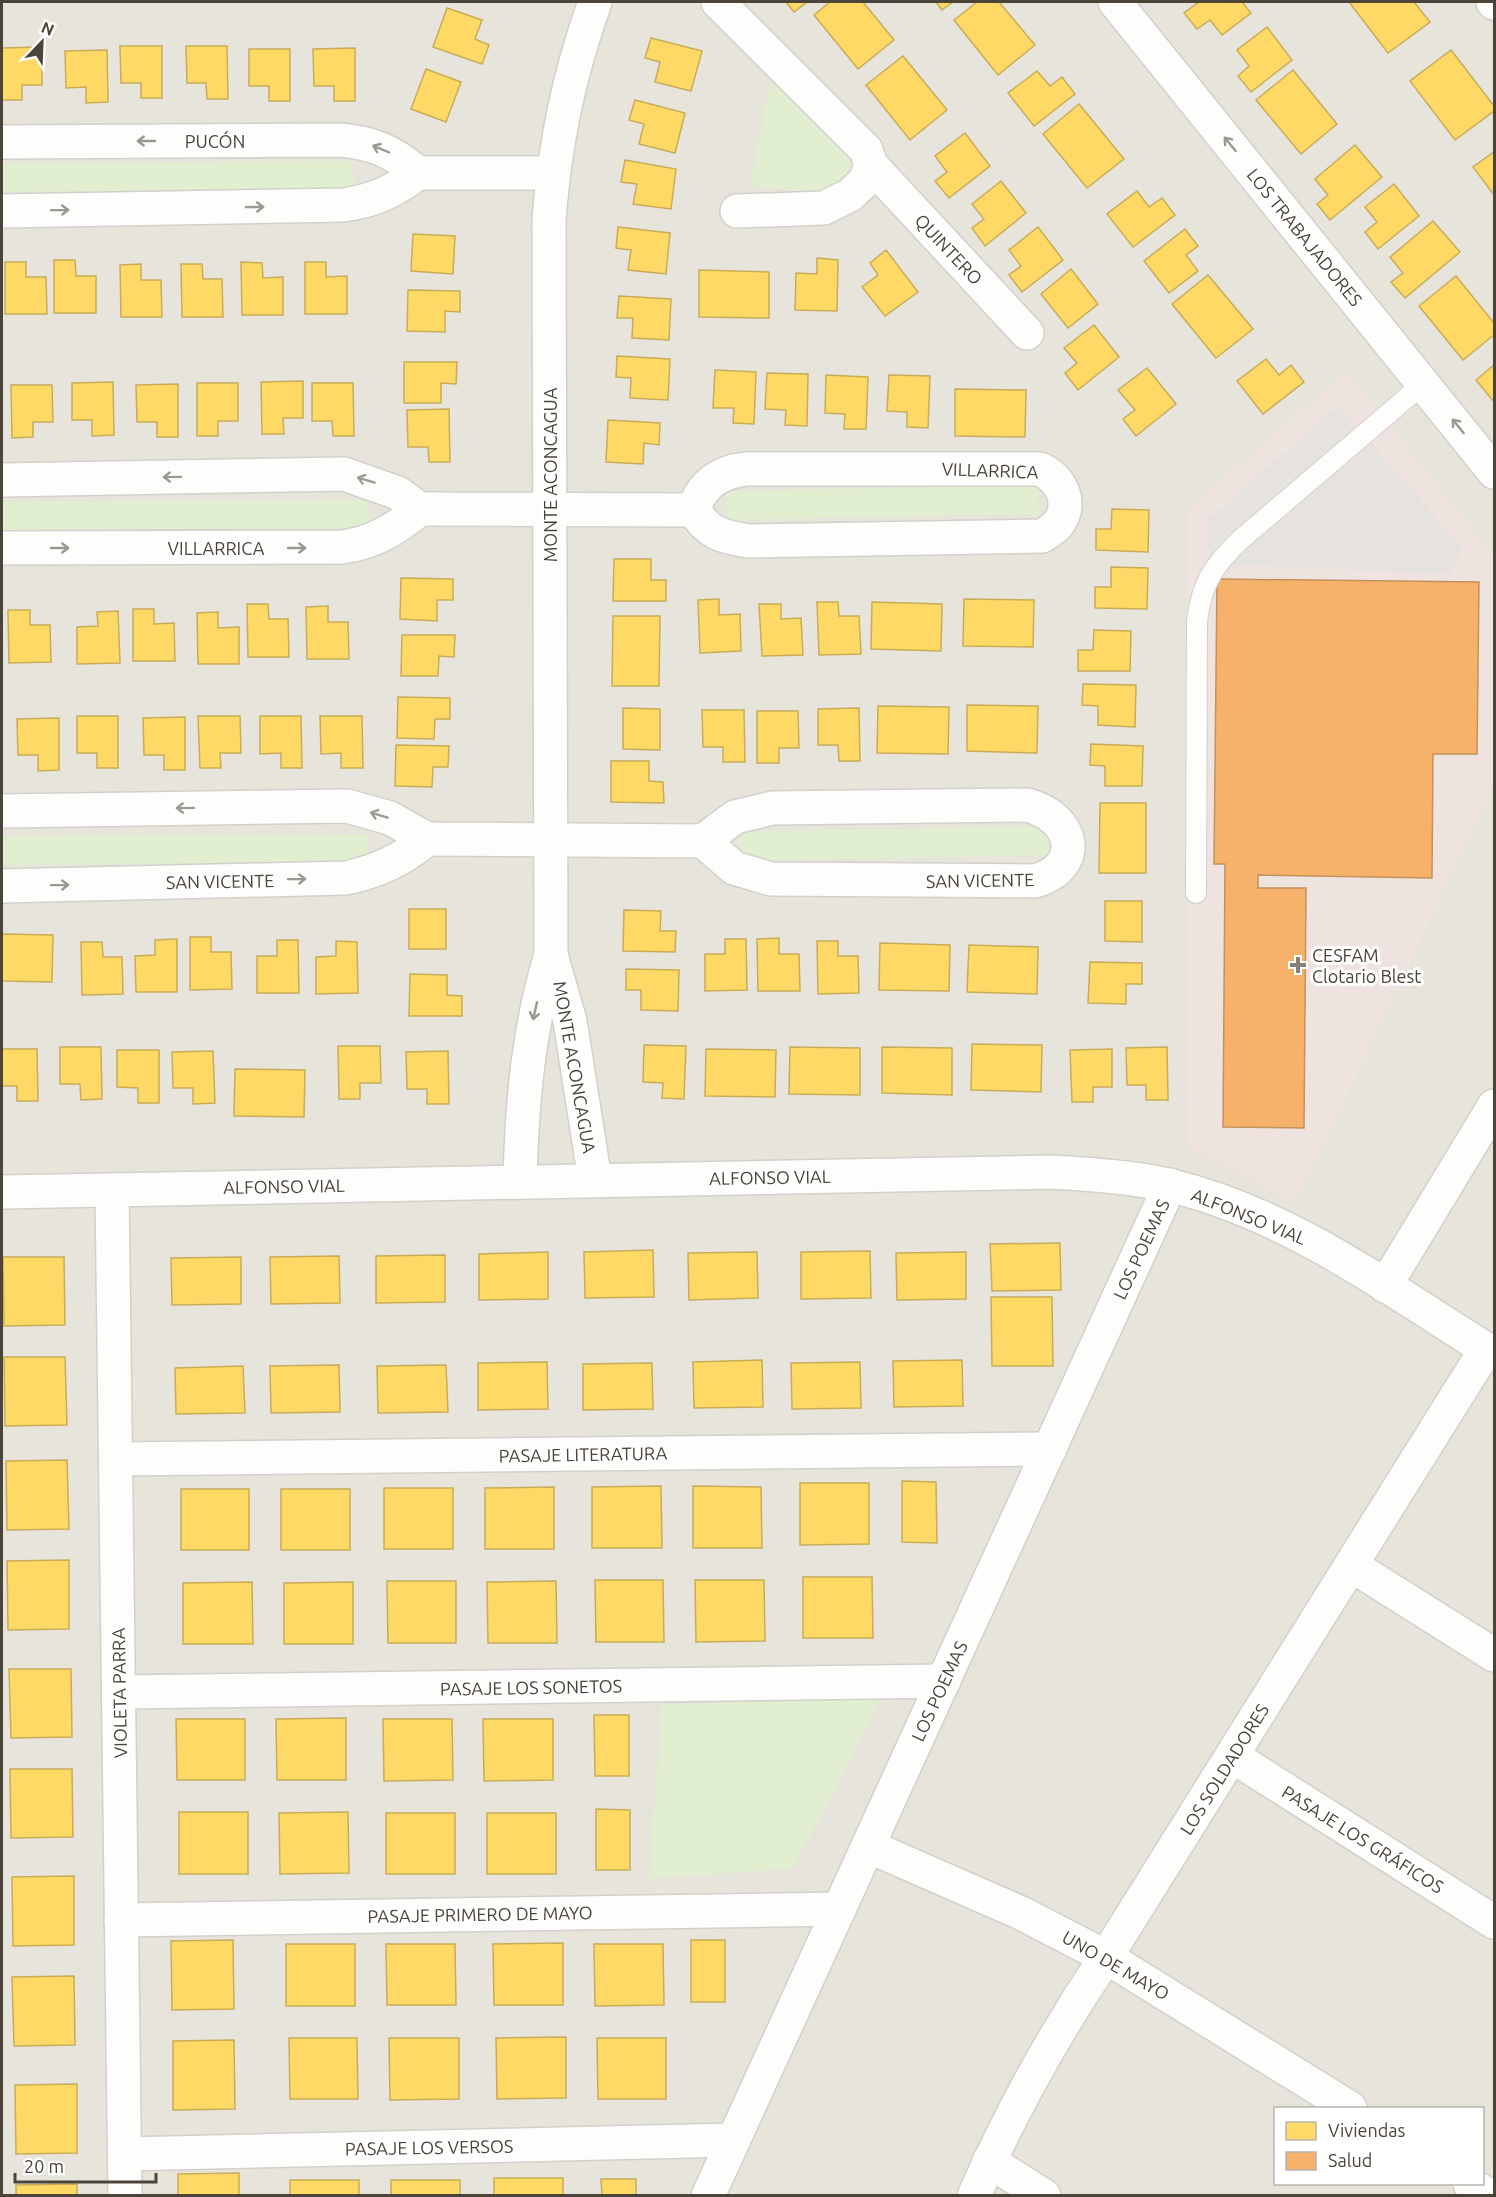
<svg xmlns="http://www.w3.org/2000/svg" width="1496" height="2197" viewBox="0 0 1496 2197" font-family="Ubuntu,sans-serif">
<style>
.residential{fill:#e7e4dc;fill-rule:evenodd}
.medical{fill:#eee3df}
.green{fill:#e1eecf}
.parking{fill:#e6e3df}
.homes{fill:#ffd966;stroke:#c9ac58;stroke-width:1.5}
.health{fill:#f6b26b;stroke:#c3915c;stroke-width:1.5}
.lines{fill:none;stroke-linecap:round;stroke-linejoin:round}
.service-casing{stroke:#d2d0cb;stroke-width:22}
.minor-casing{stroke:#d2d0cb;stroke-width:36}
.service{stroke:#fdfdfc;stroke-width:20}
.minor{stroke:#fdfdfc;stroke-width:33}
.oneway{stroke:#9b9791}
.poi-dot{fill:#868178;stroke:#fff;stroke-width:2}
.labels{text-anchor:middle;dominant-baseline:central;stroke-width:6;stroke-linejoin:round;paint-order:stroke}
.street-label{font-size:18px;fill:#4b4439;stroke:#fff}
.poi-label{font-size:18px;fill:#4b4439;stroke:#fff;text-anchor:start}
</style>
<rect width="100%" height="100%" fill="#f4f2ee"/>
<!-- residential -->
<path class="residential" d="M2 2H1494V2195L2 2196ZM1276 2108H1482V2184H1276Z"/>
<!-- medical -->
<polygon class="medical" points="1347,372 1494,556 1494,784 1296,1202 1188,1146 1187,510"/>
<!-- green -->
<g class="green">
<polygon points="773,71 857,165 851,183 822,194 750,185"/>
<polygon points="353,161 354,189 2,192 2,163"/>
<polygon points="1038,485 1039,514 727,520 727,491"/>
<polygon points="369,500 369,528 2,530 2,502"/>
<polygon points="1051,826 1051,855 740,861 739,832"/>
<polygon points="368,834 368,862 2,865 2,836"/>
<polygon points="882,1696 793,1869 649,1878 662,1705"/>
</g>
<!-- parking -->
<polygon class="parking" points="1339,405 1463,549 1450,574 1206,563 1208,519"/>
<!-- homes -->
<g class="homes">
<polygon points="786,2 807,2 794,12"/>
<polygon points="830,2 863,2 894,40 858,69 814,15"/>
<polygon points="936,2 953,2 942,10"/>
<polygon points="977,2 999,2 1035,45 998,75 954,20"/>
<polygon points="1199,2 1242,2 1251,13 1222,35 1210,20 1197,29 1184,13"/>
<polygon points="1349,2 1414,2 1430,22 1388,53"/>
<polygon points="447,8 482,20 475,39 489,45 482,64 433,47"/>
<polygon points="1267,27 1292,60 1251,92 1238,76 1249,66 1237,50"/>
<polygon points="651,38 702,51 691,91 655,82 660,62 645,58"/>
<polygon points="120,46 162,46 162,98 141,98 141,83 121,83"/>
<polygon points="186,46 227,46 228,99 207,99 206,83 187,83"/>
<polygon points="42,47 42,85 22,85 22,100 2,100 2,48"/>
<polygon points="355,48 355,101 334,101 334,86 314,86 313,49"/>
<polygon points="249,49 290,49 290,101 269,101 269,86 249,86"/>
<polygon points="107,50 108,102 86,103 86,87 66,88 65,51"/>
<polygon points="1451,50 1494,106 1494,111 1455,140 1410,81"/>
<polygon points="903,56 947,110 910,140 866,85"/>
<polygon points="426,69 461,82 446,122 411,109"/>
<polygon points="1293,70 1337,124 1301,154 1256,100"/>
<polygon points="1037,71 1050,86 1062,77 1075,94 1034,126 1008,93"/>
<polygon points="635,100 685,113 675,153 639,144 644,124 629,120"/>
<polygon points="1079,104 1124,159 1087,188 1043,134"/>
<polygon points="965,133 990,166 949,198 935,181 947,172 935,156"/>
<polygon points="1355,145 1382,177 1330,220 1317,204 1328,195 1315,179"/>
<polygon points="1494,152 1494,195 1473,167"/>
<polygon points="625,160 676,169 671,209 633,204 637,184 621,182"/>
<polygon points="1001,181 1026,213 985,246 972,228 984,219 972,204"/>
<polygon points="1394,184 1419,216 1378,249 1365,232 1377,222 1365,207"/>
<polygon points="1137,191 1149,207 1162,198 1175,215 1133,247 1107,214"/>
<polygon points="1433,221 1460,252 1405,298 1391,282 1403,273 1390,257"/>
<polygon points="618,227 670,233 666,274 628,270 631,250 616,248"/>
<polygon points="1038,227 1063,260 1022,292 1009,275 1021,266 1009,250"/>
<polygon points="1185,229 1198,246 1186,255 1198,271 1169,293 1144,261"/>
<polygon points="413,234 455,236 453,274 411,271"/>
<polygon points="886,250 918,292 885,316 862,287 878,275 870,263"/>
<polygon points="817,258 838,260 837,311 795,310 796,273 817,274"/>
<polygon points="54,260 75,260 76,276 96,276 96,313 54,313"/>
<polygon points="5,262 26,262 26,277 46,277 47,314 5,314"/>
<polygon points="241,262 262,263 263,278 283,277 283,315 242,315"/>
<polygon points="305,262 326,262 326,277 347,276 347,314 305,314"/>
<polygon points="141,264 141,280 161,280 162,317 121,317 120,265"/>
<polygon points="181,264 202,264 203,279 222,279 223,317 182,317"/>
<polygon points="1071,269 1098,304 1068,328 1041,294"/>
<polygon points="699,270 769,272 769,318 699,317"/>
<polygon points="1208,275 1253,329 1216,358 1172,304"/>
<polygon points="1456,276 1494,323 1494,335 1463,360 1419,306"/>
<polygon points="408,290 460,291 460,312 445,311 445,332 407,331"/>
<polygon points="619,296 671,299 669,340 632,338 633,318 617,318"/>
<polygon points="1094,325 1119,357 1078,390 1065,373 1077,363 1064,348"/>
<polygon points="617,356 670,359 668,400 630,398 631,378 616,377"/>
<polygon points="1266,359 1279,375 1291,365 1304,382 1263,414 1237,381"/>
<polygon points="404,362 457,362 456,384 441,383 441,403 404,403"/>
<polygon points="1494,365 1494,402 1476,380"/>
<polygon points="1147,368 1176,404 1136,436 1123,419 1135,410 1118,390"/>
<polygon points="715,370 756,372 754,424 733,423 734,408 713,408"/>
<polygon points="767,373 808,374 807,426 785,425 786,410 765,409"/>
<polygon points="826,375 868,377 866,429 844,429 845,414 825,413"/>
<polygon points="889,375 930,376 928,428 907,427 907,412 887,411"/>
<polygon points="303,381 303,418 283,418 284,434 262,434 261,382"/>
<polygon points="113,382 114,435 92,436 92,420 72,420 72,383"/>
<polygon points="197,383 238,383 238,421 218,421 218,436 197,436"/>
<polygon points="312,383 353,383 354,436 333,436 332,421 312,421"/>
<polygon points="178,384 178,437 157,437 157,422 137,422 136,385"/>
<polygon points="11,385 52,385 53,422 33,422 33,437 12,438"/>
<polygon points="955,389 1026,390 1025,437 955,436"/>
<polygon points="449,409 450,462 429,462 428,447 408,447 407,410"/>
<polygon points="608,420 660,423 659,445 644,443 643,464 606,462"/>
<polygon points="1112,509 1149,510 1148,552 1096,550 1096,529 1111,529"/>
<polygon points="614,559 651,559 651,580 666,580 666,601 613,601"/>
<polygon points="1111,567 1148,568 1147,609 1095,608 1095,587 1111,587"/>
<polygon points="401,578 453,579 453,600 437,600 437,621 400,619"/>
<polygon points="719,599 719,615 740,614 741,651 700,653 698,600"/>
<polygon points="964,599 1034,600 1033,647 963,646"/>
<polygon points="817,602 838,602 839,616 859,616 861,654 819,655"/>
<polygon points="872,602 942,604 941,651 871,649"/>
<polygon points="247,604 268,604 269,619 288,619 289,657 248,657"/>
<polygon points="759,604 781,604 781,619 801,618 803,655 762,656"/>
<polygon points="328,606 328,622 348,622 349,659 307,659 306,607"/>
<polygon points="133,609 154,609 154,624 174,623 175,661 133,661"/>
<polygon points="8,610 30,610 30,625 50,625 51,662 9,663"/>
<polygon points="118,611 120,663 77,664 77,627 98,626 97,612"/>
<polygon points="218,612 218,628 239,627 239,664 198,664 197,613"/>
<polygon points="613,616 660,616 659,686 612,686"/>
<polygon points="1094,630 1131,631 1130,671 1078,671 1078,650 1093,650"/>
<polygon points="402,635 455,635 454,657 439,656 438,676 401,676"/>
<polygon points="1083,684 1136,685 1135,727 1098,725 1098,706 1082,705"/>
<polygon points="398,697 450,698 450,719 435,719 434,739 397,738"/>
<polygon points="967,705 1038,706 1037,753 967,751"/>
<polygon points="878,706 949,707 948,754 877,753"/>
<polygon points="623,708 660,709 660,750 623,749"/>
<polygon points="859,708 860,761 839,761 838,745 818,745 818,709"/>
<polygon points="702,710 744,710 745,762 723,762 723,747 703,747"/>
<polygon points="757,711 798,711 799,748 779,748 779,763 757,763"/>
<polygon points="77,716 118,716 118,768 97,768 97,753 77,753"/>
<polygon points="198,716 240,716 241,753 220,753 221,768 200,768"/>
<polygon points="260,716 301,716 302,768 281,768 281,753 260,754"/>
<polygon points="320,716 362,716 363,768 341,768 341,753 321,754"/>
<polygon points="185,717 185,770 164,770 164,755 144,755 143,718"/>
<polygon points="59,718 59,770 38,771 38,755 18,755 17,719"/>
<polygon points="1091,744 1143,746 1142,786 1105,786 1105,766 1090,765"/>
<polygon points="396,745 449,746 448,767 433,767 432,787 395,786"/>
<polygon points="611,761 649,761 649,781 663,782 664,803 611,802"/>
<polygon points="1100,803 1146,803 1146,873 1099,873"/>
<polygon points="1105,901 1142,901 1142,942 1105,941"/>
<rect x="409" y="909" width="37" height="40"/>
<polygon points="624,910 661,911 660,931 676,931 675,952 623,951"/>
<polygon points="2,934 53,935 52,982 2,981"/>
<polygon points="190,937 211,937 211,952 231,952 232,989 190,990"/>
<polygon points="779,938 779,954 799,954 800,991 758,991 757,939"/>
<polygon points="177,939 177,992 136,992 135,956 155,955 155,940"/>
<polygon points="725,939 746,939 747,990 705,991 705,954 725,954"/>
<polygon points="277,940 298,940 299,993 257,993 257,956 277,956"/>
<polygon points="336,941 357,942 358,993 316,994 316,957 336,956"/>
<polygon points="817,941 838,941 838,956 858,956 859,993 818,994"/>
<polygon points="81,942 102,942 103,957 122,957 123,994 82,995"/>
<polygon points="880,943 950,945 949,991 879,990"/>
<polygon points="969,945 1038,947 1037,994 967,992"/>
<polygon points="1090,962 1142,963 1142,984 1126,984 1126,1004 1088,1003"/>
<polygon points="626,969 679,970 678,1011 641,1010 641,990 626,990"/>
<polygon points="410,974 447,975 447,995 462,996 462,1016 409,1016"/>
<polygon points="972,1044 1042,1045 1041,1092 971,1090"/>
<polygon points="644,1045 686,1046 684,1099 662,1098 663,1083 643,1082"/>
<polygon points="338,1046 380,1046 381,1083 360,1083 360,1099 339,1099"/>
<polygon points="60,1047 101,1047 102,1099 81,1100 80,1084 60,1084"/>
<polygon points="790,1047 860,1048 860,1095 789,1094"/>
<polygon points="882,1047 952,1048 952,1095 882,1093"/>
<polygon points="1167,1047 1168,1100 1146,1100 1146,1085 1127,1085 1126,1048"/>
<polygon points="2,1049 37,1049 38,1101 17,1101 17,1086 2,1086"/>
<polygon points="706,1049 776,1050 775,1097 705,1096"/>
<polygon points="1112,1049 1112,1087 1093,1087 1093,1102 1072,1102 1070,1050"/>
<polygon points="117,1050 159,1050 159,1103 138,1103 138,1088 117,1087"/>
<polygon points="213,1051 215,1103 193,1104 193,1088 173,1088 172,1052"/>
<polygon points="448,1051 449,1104 427,1104 427,1089 407,1089 406,1052"/>
<polygon points="235,1069 305,1070 304,1117 234,1116"/>
<polygon points="1060,1243 1061,1290 992,1291 990,1244"/>
<polygon points="653,1250 654,1297 585,1298 584,1252"/>
<polygon points="870,1251 871,1298 801,1299 801,1252"/>
<polygon points="548,1252 548,1299 479,1300 479,1254"/>
<polygon points="757,1252 758,1298 689,1300 688,1253"/>
<polygon points="966,1252 966,1299 897,1300 896,1253"/>
<polygon points="445,1255 445,1302 376,1303 376,1256"/>
<polygon points="339,1256 340,1303 271,1304 270,1257"/>
<polygon points="3,1257 64,1257 65,1325 4,1326"/>
<polygon points="241,1257 241,1304 172,1305 171,1258"/>
<polygon points="991,1297 1052,1297 1053,1366 992,1366"/>
<polygon points="4,1357 65,1357 67,1425 5,1426"/>
<polygon points="762,1360 763,1407 694,1408 693,1362"/>
<polygon points="962,1360 963,1406 894,1407 893,1361"/>
<polygon points="547,1362 548,1409 478,1410 478,1363"/>
<polygon points="860,1362 861,1408 792,1409 791,1363"/>
<polygon points="652,1363 653,1409 583,1410 583,1364"/>
<polygon points="339,1365 340,1412 271,1413 270,1366"/>
<polygon points="446,1365 448,1412 378,1413 377,1366"/>
<polygon points="243,1366 245,1413 176,1414 175,1368"/>
<polygon points="67,1460 69,1529 7,1530 6,1461"/>
<polygon points="902,1481 936,1482 937,1543 902,1542"/>
<polygon points="800,1483 869,1483 869,1544 800,1545"/>
<polygon points="661,1486 662,1548 592,1548 592,1487"/>
<polygon points="693,1486 761,1487 762,1548 693,1548"/>
<polygon points="554,1487 554,1549 485,1549 485,1488"/>
<rect x="384" y="1488" width="69" height="61"/>
<rect x="181" y="1489" width="68" height="61"/>
<rect x="281" y="1489" width="69" height="61"/>
<polygon points="69,1560 69,1629 8,1630 7,1561"/>
<polygon points="803,1577 872,1577 873,1638 803,1638"/>
<polygon points="595,1580 663,1580 664,1642 596,1642"/>
<polygon points="695,1580 764,1580 765,1641 696,1642"/>
<polygon points="387,1581 456,1581 456,1643 388,1643"/>
<polygon points="556,1581 557,1643 488,1643 487,1582"/>
<polygon points="252,1582 253,1644 183,1644 183,1583"/>
<polygon points="353,1582 353,1644 284,1644 284,1583"/>
<polygon points="9,1669 71,1669 72,1737 11,1738"/>
<polygon points="594,1715 629,1715 629,1776 595,1776"/>
<polygon points="346,1718 346,1780 277,1780 276,1719"/>
<polygon points="176,1719 245,1719 245,1780 177,1780"/>
<polygon points="383,1719 452,1719 453,1780 384,1781"/>
<polygon points="483,1719 553,1719 553,1780 484,1781"/>
<polygon points="10,1769 72,1769 73,1837 11,1838"/>
<polygon points="596,1809 630,1810 630,1870 596,1870"/>
<rect x="179" y="1812" width="69" height="62"/>
<polygon points="348,1812 349,1873 280,1874 279,1813"/>
<rect x="386" y="1813" width="69" height="61"/>
<rect x="487" y="1813" width="69" height="61"/>
<polygon points="74,1876 74,1945 13,1946 12,1877"/>
<polygon points="233,1940 234,2009 172,2010 171,1941"/>
<rect x="691" y="1940" width="34" height="62"/>
<polygon points="563,1943 563,2005 494,2005 493,1944"/>
<rect x="286" y="1944" width="69" height="62"/>
<polygon points="386,1944 455,1944 456,2005 387,2005"/>
<polygon points="594,1944 663,1944 664,2005 595,2006"/>
<polygon points="74,1976 75,2045 14,2046 12,1977"/>
<polygon points="566,2037 566,2098 497,2099 496,2038"/>
<polygon points="289,2038 357,2038 358,2099 290,2099"/>
<polygon points="389,2038 459,2038 459,2099 390,2100"/>
<polygon points="597,2038 666,2038 666,2099 598,2099"/>
<polygon points="234,2040 235,2109 173,2110 173,2041"/>
<polygon points="77,2084 77,2153 16,2154 15,2085"/>
<polygon points="239,2173 239,2196 178,2196 178,2174"/>
<rect x="494" y="2178" width="69" height="18"/>
<polygon points="601,2179 636,2179 636,2196 602,2196"/>
<rect x="290" y="2180" width="69" height="16"/>
<rect x="391" y="2180" width="69" height="16"/>
<polygon points="77,2184 77,2196 16,2196 16,2185"/>
</g>
<!-- health -->
<polygon class="health" points="1217,579 1479,582 1477,754 1433,754 1432,878 1258,875 1258,888 1306,888 1304,1128 1223,1127 1225,864 1214,864"/>
<g class="lines">
<!-- service casing -->
<g class="service-casing">
<path id="service" d="M1196 893 1197 621C1202 583 1212 568 1239 541L1423 384"/>
</g>
<!-- minor casing -->
<g class="minor-casing">
<g id="minor">
<polyline points="718,2 866,150 871,165 865,181 850,195 824,208 737,211"/>
<polyline points="1115,2 1494,472"/>
<polyline points="1493,2 1494,3"/>
<path d="M2 142 339 140C371 142 394 152 418 173 395 191 373 201 343 205L2 211"/>
<polyline points="871,165 1027,333"/>
<polyline points="418,173 552,173"/>
<path d="M746 469H1040C1061 479 1074 503 1058 524 1054 529 1047 533 1042 536L748 541C723 537 707 533 694 510 701 484 720 472 746 469Z"/>
<path d="M2 480 344 474 398 493 420 509C396 529 373 543 342 547L2 548"/>
<polyline points="420,509 694,510"/>
<path d="M1027 805C1074 817 1086 866 1035 881L771 879 734 868 703 841 735 817 772 808Z"/>
<path d="M2 811 347 806 390 818 427 839C402 860 378 871 346 878L2 886"/>
<polyline points="427,839 703,841"/>
<polyline points="551,955 570,1021 595,1180"/>
<path d="M520 1180C522 1103 528 1029 551 955L549 219C555 142 569 75 595 2"/>
<polyline points="112,1190 125,2196"/>
<path d="M2 1192 1054 1172C1094 1175 1134 1177 1172 1186 1291 1215 1392 1291 1494 1354"/>
<polyline points="1385,1286 1494,1106"/>
<polyline points="116,1459 1050,1449"/>
<polyline points="1351,1565 1494,1655"/>
<polyline points="119,1692 944,1681"/>
<polyline points="1232,1756 1494,1922"/>
<polyline points="868,1846 1021,1913 1106,1957 1350,2108"/>
<polyline points="121,1920 839,1909"/>
<polyline points="125,2154 733,2140"/>
<polyline points="989,2161 1044,2196"/>
<polyline points="1470,2184 1490,2196"/>
<polyline points="708,2196 1170,1185"/>
<path d="M974 2196C1011 2111 1055 2033 1106 1957L1486 1349"/>
</g>
</g>
<!-- service -->
<use href="#service" class="service"/>
<!-- minor -->
<use href="#minor" class="minor"/>
</g>
<!-- one-way arrows -->
<defs><path id="oneway-shaft" d="M-6 0H5M1.5-3L5.5 0L1.5 3" fill="none" stroke-width="1.6" stroke-linecap="round" stroke-linejoin="round" transform="scale(1.5)"/></defs>
<g class="oneway">
<use href="#oneway-shaft" transform="translate(146 141) rotate(180)"/>
<use href="#oneway-shaft" transform="translate(1230 144) rotate(-129)"/>
<use href="#oneway-shaft" transform="translate(381 149) rotate(-157)"/>
<use href="#oneway-shaft" transform="translate(255 207) rotate(-1)"/>
<use href="#oneway-shaft" transform="translate(60 210) rotate(-1)"/>
<use href="#oneway-shaft" transform="translate(1458 426) rotate(-129)"/>
<use href="#oneway-shaft" transform="translate(172 477) rotate(179)"/>
<use href="#oneway-shaft" transform="translate(366 480) rotate(-163)"/>
<use href="#oneway-shaft" transform="translate(60 548)"/>
<use href="#oneway-shaft" transform="translate(297 548)"/>
<use href="#oneway-shaft" transform="translate(185 808) rotate(179)"/>
<use href="#oneway-shaft" transform="translate(379 815) rotate(-163)"/>
<use href="#oneway-shaft" transform="translate(297 879) rotate(-1)"/>
<use href="#oneway-shaft" transform="translate(60 885) rotate(-1)"/>
<use href="#oneway-shaft" transform="translate(535 1011) rotate(103)"/>
</g>
<!-- markers -->
<path class="poi-dot" d="M1295 956h6v6h6v6h-6v6h-6v-6h-6v-6h6z"/>
<g class="labels">
<!-- street labels -->
<g class="street-label">
<text x="215" y="141">PUCÓN</text>
<text transform="translate(1305 237) rotate(51)">LOS TRABAJADORES</text>
<text transform="translate(949 249) rotate(47)">QUINTERO</text>
<text transform="translate(990 470) rotate(2)">VILLARRICA</text>
<text transform="translate(550 475) rotate(-90)">MONTE ACONCAGUA</text>
<text x="216" y="548">VILLARRICA</text>
<text transform="translate(980 880) rotate(-1)">SAN VICENTE</text>
<text transform="translate(220 881) rotate(-1)">SAN VICENTE</text>
<text transform="translate(575 1067) rotate(80)">MONTE ACONCAGUA</text>
<text transform="translate(770 1177) rotate(-1)">ALFONSO VIAL</text>
<text transform="translate(284 1186) rotate(-1)">ALFONSO VIAL</text>
<text transform="translate(1249 1216) rotate(22)">ALFONSO VIAL</text>
<text transform="translate(1141 1249) rotate(-65)">LOS POEMAS</text>
<text transform="translate(583 1454) rotate(-1)">PASAJE LITERATURA</text>
<text transform="translate(531 1687) rotate(-1)">PASAJE LOS SONETOS</text>
<text transform="translate(939 1691) rotate(-65)">LOS POEMAS</text>
<text transform="translate(119 1693) rotate(-91)">VIOLETA PARRA</text>
<text transform="translate(1224 1769) rotate(-58)">LOS SOLDADORES</text>
<text transform="translate(1363 1839) rotate(32)">PASAJE LOS GRÁFICOS</text>
<text transform="translate(480 1914) rotate(-1)">PASAJE PRIMERO DE MAYO</text>
<text transform="translate(1116 1965) rotate(30)">UNO DE MAYO</text>
<text transform="translate(429 2147) rotate(-1)">PASAJE LOS VERSOS</text>
</g>
<!-- poi labels -->
<g class="poi-label">
<text x="1312" y="955">CESFAM<tspan x="1312" dy="21">Clotario Blest</tspan></text>
</g>
</g>
<!-- border -->
<rect width="1496" height="2197" fill="none" stroke="#4b4439" stroke-width="6"/>
<!-- legend -->
<rect x="1274" y="2107" width="210" height="78" fill="#ffffff" stroke="#b7b4b0" stroke-width="1.5"/>
<rect x="1286" y="2122" width="30" height="18" fill="#ffd966" stroke="#b7b4b0" stroke-width="1.5"/>
<text x="1328" y="2137" font-size="18" fill="#4b4439">Viviendas</text>
<rect x="1286" y="2152" width="30" height="18" fill="#f6b26b" stroke="#b7b4b0" stroke-width="1.5"/>
<text x="1328" y="2167" font-size="18" fill="#4b4439">Salud</text>
<!-- north arrow -->
<g transform="translate(42 42) rotate(23)" stroke="#ffffff" stroke-width="4.5" paint-order="stroke">
<path d="M0-4.5L10 22L0 15L-10 22Z" fill="#4b4439"/>
<text y="-9" font-size="16" font-weight="bold" text-anchor="middle" fill="#4b4439">N</text>
</g>
<!-- scale -->
<path d="M15 2173v9h141v-9" fill="none" stroke="#4b4439" stroke-width="3"/>
<text x="24" y="2173" font-size="18" fill="#4b4439" stroke="#ffffff" stroke-width="4.5" paint-order="stroke">20 m</text>
</svg>
